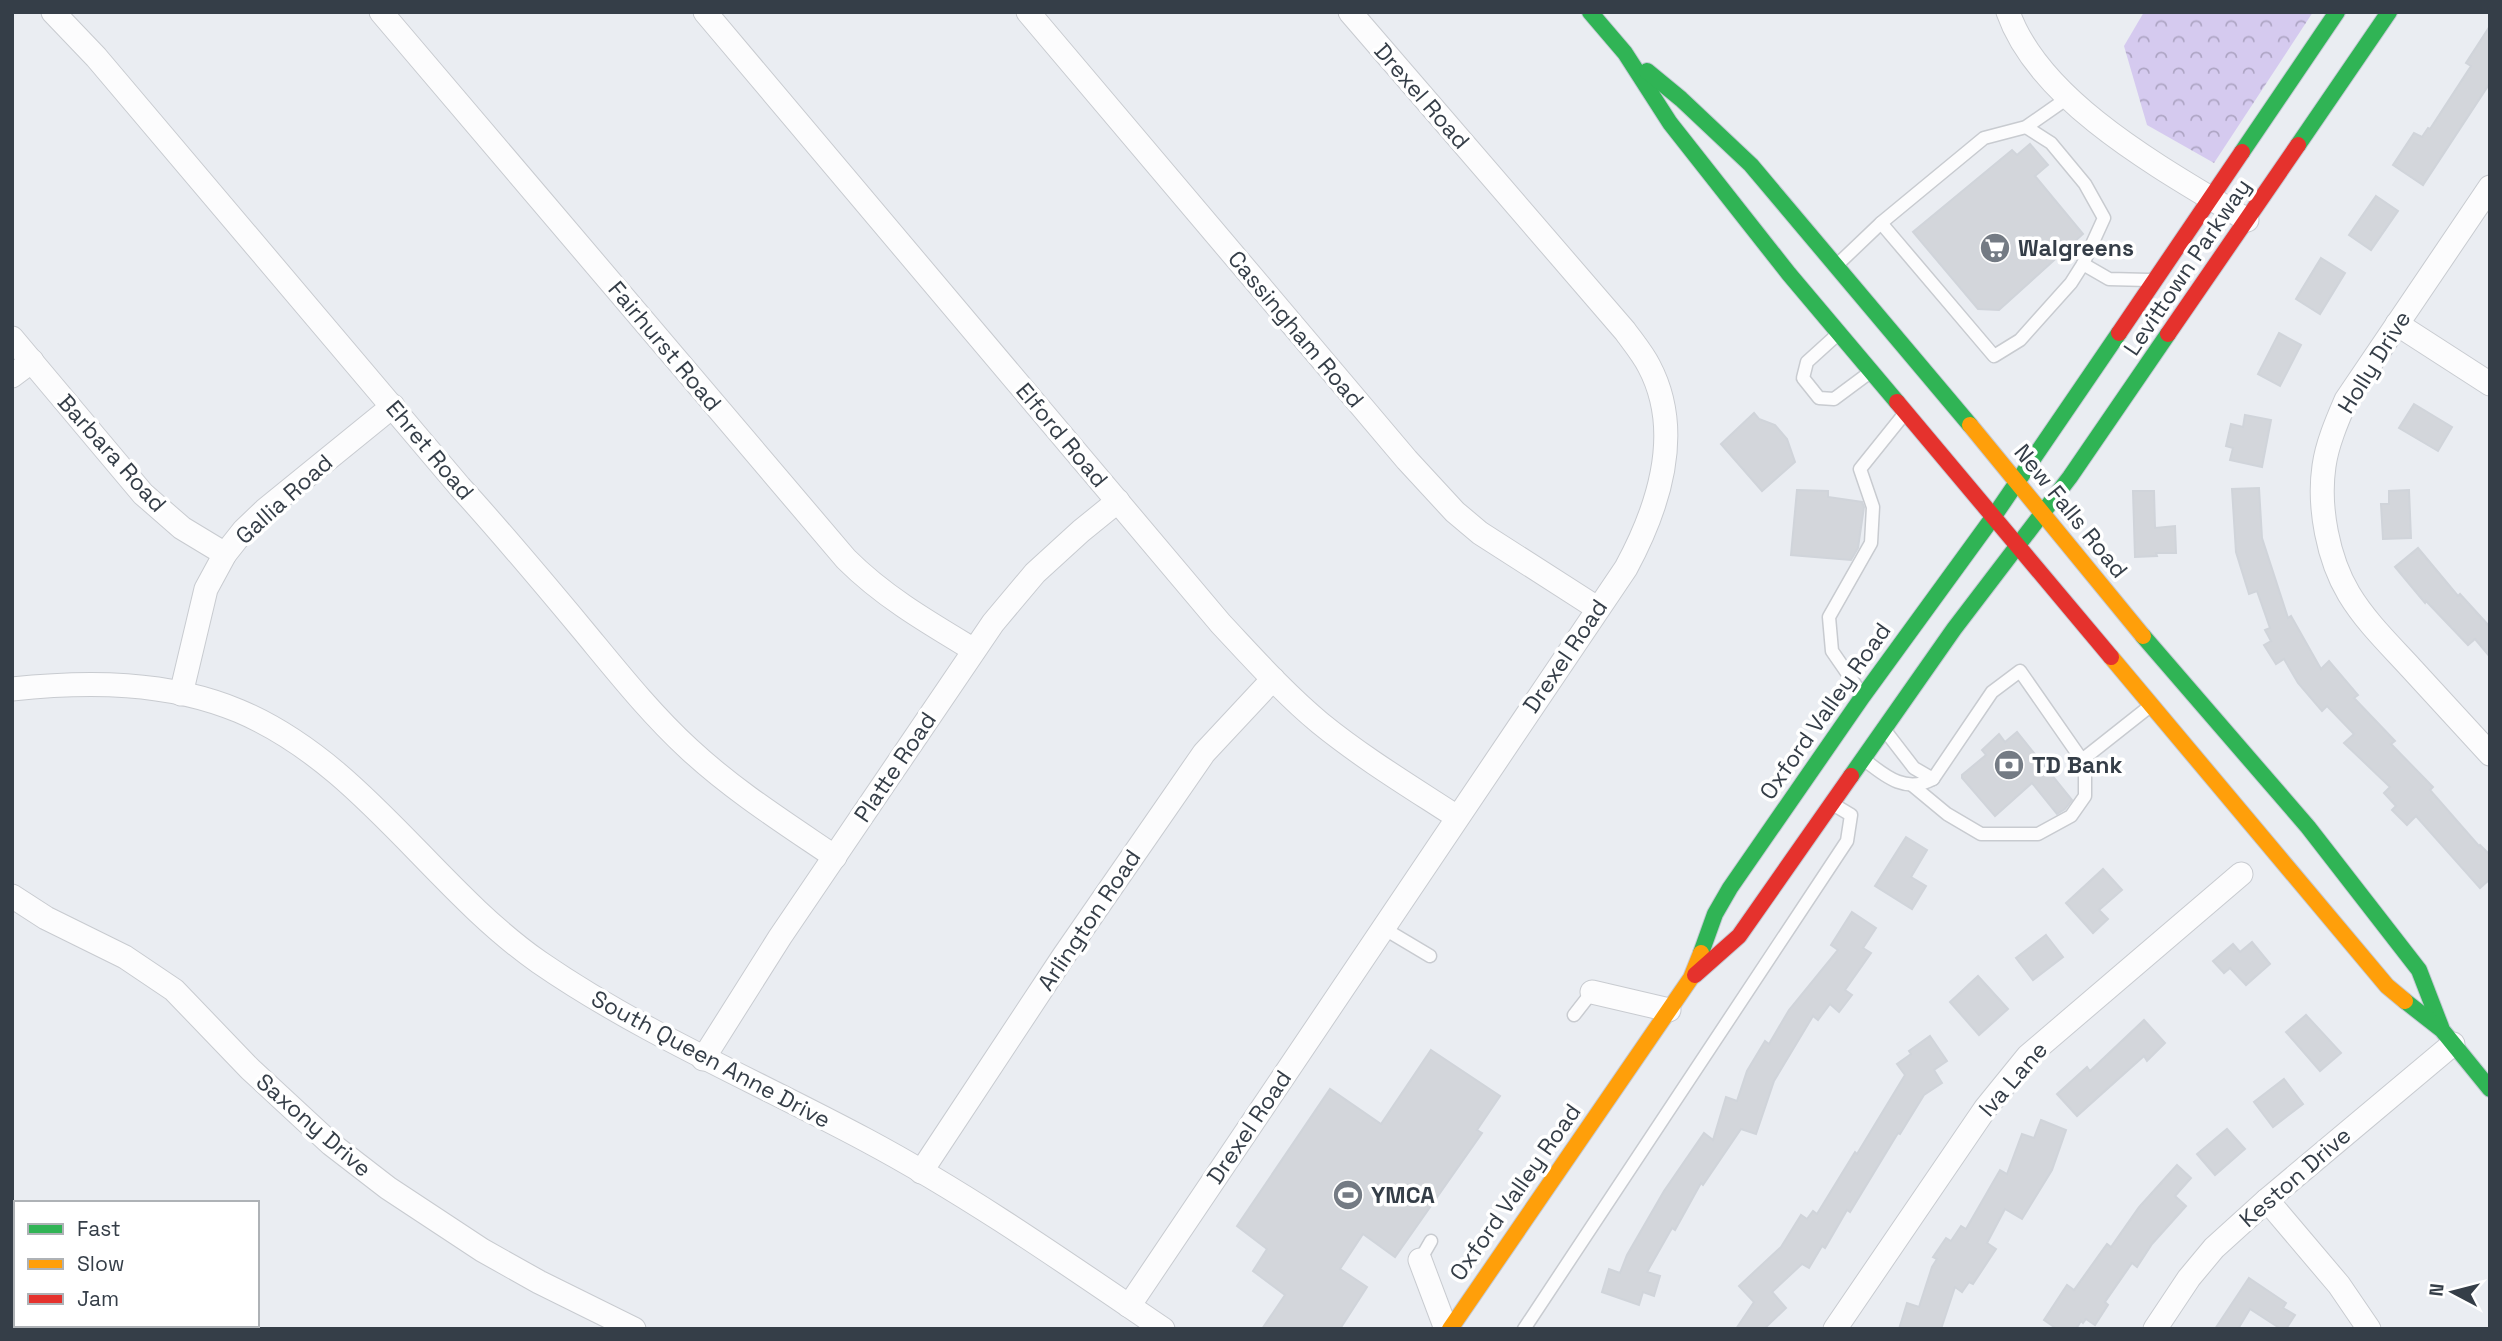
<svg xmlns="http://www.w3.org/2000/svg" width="2502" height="1341" viewBox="0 0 2502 1341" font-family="'Space Grotesk',sans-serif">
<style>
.forest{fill:url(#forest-crowns)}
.building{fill:#d3d6db;stroke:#d0d4da;stroke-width:2}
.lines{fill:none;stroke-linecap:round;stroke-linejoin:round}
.lane-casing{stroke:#c8cbd0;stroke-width:15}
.street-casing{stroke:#c8cbd0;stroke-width:25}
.fast-casing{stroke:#c4cad5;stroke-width:18}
.slow-casing{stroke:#c4cad5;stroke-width:18}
.jam-casing{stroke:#c4cad5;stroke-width:18}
.lane{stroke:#fcfcfd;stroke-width:12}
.street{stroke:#fcfcfd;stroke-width:23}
.fast{stroke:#30b455;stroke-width:16}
.slow{stroke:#ff9f0a;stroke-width:16}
.jam{stroke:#e5322d;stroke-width:16}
.labels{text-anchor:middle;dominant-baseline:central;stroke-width:7;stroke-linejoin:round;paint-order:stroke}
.street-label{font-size:23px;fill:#353e48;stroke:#fff}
.poi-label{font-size:23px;font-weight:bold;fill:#353e48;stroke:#fff;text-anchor:start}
</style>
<defs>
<pattern id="forest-crowns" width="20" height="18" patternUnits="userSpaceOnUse" patternTransform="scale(1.75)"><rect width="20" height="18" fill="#d5caef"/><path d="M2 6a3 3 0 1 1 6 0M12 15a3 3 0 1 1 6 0" fill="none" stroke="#aea5c4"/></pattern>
</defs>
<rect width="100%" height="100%" fill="#eaedf2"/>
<!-- forest -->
<polygon class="forest" points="2144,12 2313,12 2214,163 2147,125 2124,46"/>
<!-- building -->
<g class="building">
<polygon points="2490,26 2490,83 2423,185 2393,165 2414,133 2422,137 2428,128 2430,129 2471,66 2466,63"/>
<polygon points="2030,144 2048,165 2035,176 2083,234 1999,310 1978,309 1913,232 2012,150 2017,155"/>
<polygon points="2376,196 2398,211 2371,250 2349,235"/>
<polygon points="2321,258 2345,273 2320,314 2296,299"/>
<polygon points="2279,333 2301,345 2280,386 2258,374"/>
<polygon points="2414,404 2452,427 2438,451 2399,428"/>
<polygon points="1754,413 1759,419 1775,425 1787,439 1795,462 1762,491 1721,444"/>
<polygon points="2245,415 2271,420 2262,467 2230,460 2233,448 2226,446 2231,424 2243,427"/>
<polygon points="2259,488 2262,538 2288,618 2291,616 2321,669 2329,661 2358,695 2354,698 2395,741 2391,744 2433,787 2430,790 2479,846 2480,845 2490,855 2490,879 2480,888 2416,816 2407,825 2392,810 2396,806 2384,793 2390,787 2344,743 2354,734 2327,706 2322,711 2298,683 2284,659 2276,664 2264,645 2271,641 2265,630 2270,628 2257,591 2249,594 2236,552 2232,489"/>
<polygon points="1797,490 1828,491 1828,497 1862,502 1864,507 1858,548 1851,560 1791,555"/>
<polygon points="2409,490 2411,538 2383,539 2381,504 2389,504 2389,491"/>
<polygon points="2133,491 2154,491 2155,528 2175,526 2176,553 2156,553 2157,556 2135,557"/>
<polygon points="2418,548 2458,596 2460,594 2490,627 2490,657 2475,639 2468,645 2426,601 2425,603 2395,567"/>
<polygon points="2017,732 2072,800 2065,809 2057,814 2032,783 1995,816 1962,778 1962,775 1986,755 1982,750 1999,734 2005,742"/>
<polygon points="1906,837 1927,850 1911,877 1926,886 1912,909 1875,886"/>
<polygon points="2103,869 2122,890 2099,910 2108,919 2093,933 2066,903"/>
<polygon points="1852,912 1876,928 1863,948 1871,953 1845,990 1852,995 1839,1012 1830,1004 1818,1020 1813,1016 1774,1081 1756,1134 1741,1129 1703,1185 1701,1183 1675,1230 1672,1228 1647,1272 1660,1276 1654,1296 1643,1292 1639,1305 1602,1292 1609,1269 1620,1273 1627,1255 1664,1191 1704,1133 1713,1140 1726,1097 1737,1101 1747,1071 1765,1041 1769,1044 1789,1010 1838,950 1831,945"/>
<polygon points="2046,935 2063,957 2033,980 2016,958"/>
<polygon points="2252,942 2270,964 2246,985 2230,968 2224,973 2213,961 2233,944 2240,952"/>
<polygon points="1978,976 2008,1009 1979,1035 1950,1002"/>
<polygon points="2306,1015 2341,1053 2320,1071 2286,1032"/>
<polygon points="2144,1020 2165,1043 2147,1061 2144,1056 2077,1116 2057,1094 2087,1067 2090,1071"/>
<polygon points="1930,1036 1947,1061 1934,1070 1942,1083 1924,1095 1900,1134 1898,1133 1850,1212 1847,1210 1825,1248 1822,1246 1809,1268 1802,1264 1772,1292 1786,1308 1764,1329 1736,1329 1754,1302 1739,1286 1781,1247 1801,1215 1807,1219 1813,1211 1817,1214 1855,1152 1857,1154 1905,1075 1897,1064 1911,1054 1909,1051"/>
<polygon points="1431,1050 1500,1096 1477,1130 1482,1133 1395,1257 1363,1234 1340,1269 1367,1287 1340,1329 1262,1329 1285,1295 1253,1271 1267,1249 1237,1226 1330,1089 1381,1124"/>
<polygon points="2284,1079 2303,1104 2273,1127 2254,1102"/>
<polygon points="2041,1120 2066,1130 2052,1170 2022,1219 2005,1209 1987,1243 1996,1249 1973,1284 1969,1282 1962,1292 1955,1287 1941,1329 1899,1329 1907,1303 1919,1307 1932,1267 1937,1259 1933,1257 1946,1238 1951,1241 1961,1226 1966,1229 2000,1170 2007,1174 2022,1134 2034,1138"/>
<polygon points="2227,1129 2245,1149 2215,1175 2197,1154"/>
<polygon points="2177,1165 2191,1178 2175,1196 2186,1206 2152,1244 2137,1267 2132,1263 2105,1302 2108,1305 2095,1325 2086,1319 2083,1323 2081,1321 2076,1329 2057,1329 2044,1320 2067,1285 2074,1290 2107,1244 2111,1247 2139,1207"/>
<polygon points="2249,1278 2286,1303 2283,1308 2295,1315 2286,1329 2281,1329 2250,1309 2238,1329 2215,1329"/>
</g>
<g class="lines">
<!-- lane casing -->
<g class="lane-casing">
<g id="lane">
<polyline points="1881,223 1984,138 2026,127 2069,97"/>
<polyline points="1838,264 1881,223 1994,356 2020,340 2071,283 2083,264 2104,218 2085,184 2051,143 2026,127"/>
<polyline points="2083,264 2109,279 2149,280"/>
<polyline points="1839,333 1807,362 1803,378 1819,398 1834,399 1869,373"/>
<polyline points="1861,693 1832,651 1829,617 1871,543 1873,507 1860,469 1905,413"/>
<polyline points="1887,733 1914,768 1933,779"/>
<path d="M1866 761C1887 778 1907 793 1933 779L1992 692 2020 671 2082 760 2149 707"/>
<polyline points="1912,785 1947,814 1981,834 2038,834 2071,816 2085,796 2085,771 2082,760"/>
<polyline points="1383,928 1430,956"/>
<polyline points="1574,1015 1592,992"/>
<polyline points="1420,1260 1431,1241"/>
<polyline points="1524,1329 1847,841 1851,815 1836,806"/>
</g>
</g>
<!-- street casing -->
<g class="street-casing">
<g id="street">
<path d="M53 12 96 57 460 487C502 533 542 581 582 629 616 670 649 712 689 749 733 790 785 823 835 857"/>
<path d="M381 12 846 559C884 597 929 623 974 650"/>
<path d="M705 12 1221 624C1253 658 1284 693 1320 723 1363 758 1411 787 1457 817"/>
<polyline points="1028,12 1407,460 1455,512 1480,533 1597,608"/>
<path d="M2008 12C2040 104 2168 172 2247 220"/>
<path d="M2490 187 2346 400C2337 421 2327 444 2324 466 2318 507 2328 559 2349 594 2366 622 2389 644 2411 668 2437 696 2463 725 2490 754"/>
<polyline points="2397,324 2490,384"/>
<polyline points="12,338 143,494 182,528 225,554"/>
<polyline points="12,376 32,361"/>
<path d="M12 689C88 681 167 681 239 711 362 763 432 887 539 962 642 1033 756 1081 866 1140 969 1195 1066 1263 1163 1329"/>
<polyline points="181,694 206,589 225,554 244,530 265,510 393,406"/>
<polyline points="12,896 46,918 125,957 174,990 250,1069 331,1144 388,1188 482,1250 539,1282 634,1329"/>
<polyline points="1592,992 1669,1010"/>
<polyline points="703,1059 780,937 993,623 1035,573 1081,531 1118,501"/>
<polyline points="921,1172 1063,957 1204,753 1273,679"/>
<polyline points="2267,1200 2339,1285 2369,1329"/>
<polyline points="12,1215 16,1217"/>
<polyline points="1420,1260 1446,1329"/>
<path d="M1129 1306 1626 568C1659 507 1684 432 1649 366 1643 354 1633 342 1625 331L1350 12"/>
<polyline points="134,1325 137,1329"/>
<polyline points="1835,1329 1985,1109 2028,1056 2241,874"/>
<polyline points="2155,1329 2189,1278 2214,1248 2267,1200 2453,1044"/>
</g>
</g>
<!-- fast casing -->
<g class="fast-casing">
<g id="fast">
<polyline points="1590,12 1625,53 1670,123 1789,274 1897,402"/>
<polyline points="1647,71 1681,99 1751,165 1970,425"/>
<polyline points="2298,145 2389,12"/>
<polyline points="2242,152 2337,12"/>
<polyline points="2143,636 2308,827 2419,970 2441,1027"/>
<polyline points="1851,776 1954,629 2070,477 2168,334"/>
<polyline points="1701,953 1715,914 1730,888 1863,696 1994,516 2119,333"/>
<polyline points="2405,1001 2442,1030 2490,1089"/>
</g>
</g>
<!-- slow casing -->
<g class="slow-casing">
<g id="slow">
<polyline points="1970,425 2143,636"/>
<polyline points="2111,657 2387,986 2405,1001"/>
<polyline points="1450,1329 1691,978 1701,953"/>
</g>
</g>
<!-- jam casing -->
<g class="jam-casing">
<g id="jam">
<polyline points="2119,333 2242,152"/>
<polyline points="2168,334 2298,145"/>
<polyline points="1897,402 2111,657"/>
<polyline points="1695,975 1739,936 1851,776"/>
</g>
</g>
<!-- lane -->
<use href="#lane" class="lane"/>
<!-- street -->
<use href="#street" class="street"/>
<!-- fast -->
<use href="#fast" class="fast"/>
<!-- slow -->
<use href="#slow" class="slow"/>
<!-- jam -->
<use href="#jam" class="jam"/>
</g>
<!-- icons -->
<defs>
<g id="supermarket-disc" transform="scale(1.575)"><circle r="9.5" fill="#747b84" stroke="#fff"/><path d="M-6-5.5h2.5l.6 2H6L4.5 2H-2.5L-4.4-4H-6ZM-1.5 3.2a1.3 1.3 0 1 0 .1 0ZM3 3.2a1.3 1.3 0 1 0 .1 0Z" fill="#fff"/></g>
<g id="bank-disc" transform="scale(1.575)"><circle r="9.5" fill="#747b84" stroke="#fff"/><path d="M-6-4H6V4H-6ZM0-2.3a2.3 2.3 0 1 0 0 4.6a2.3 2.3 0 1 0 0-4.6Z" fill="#fff"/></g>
<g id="stadium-disc" transform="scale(1.575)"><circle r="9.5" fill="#747b84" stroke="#fff"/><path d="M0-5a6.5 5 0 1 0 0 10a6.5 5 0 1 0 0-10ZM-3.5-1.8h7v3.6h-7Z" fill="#fff"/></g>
</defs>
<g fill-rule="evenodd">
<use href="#supermarket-disc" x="1995" y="248"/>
<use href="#bank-disc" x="2009" y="765"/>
<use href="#stadium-disc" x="1348" y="1195"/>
</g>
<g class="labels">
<!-- street labels -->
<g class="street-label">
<text transform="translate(1422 96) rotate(49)">Drexel Road</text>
<text transform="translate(2187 267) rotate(-56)">Levittown Parkway</text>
<text transform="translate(1296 329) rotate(50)">Cassingham Road</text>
<text transform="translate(665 346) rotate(50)">Fairhurst Road</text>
<text transform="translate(2374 362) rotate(-58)">Holly Drive</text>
<text transform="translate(1062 435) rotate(50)">Elford Road</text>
<text transform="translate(430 450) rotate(50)">Ehret Road</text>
<text transform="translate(112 453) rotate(48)">Barbara Road</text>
<text transform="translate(284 499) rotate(-42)">Gallia Road</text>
<text transform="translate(2071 511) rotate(51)">New Falls Road</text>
<text transform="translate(1565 656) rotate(-56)">Drexel Road</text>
<text transform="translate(1825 711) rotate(-55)">Oxford Valley Road</text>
<text transform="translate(895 767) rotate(-56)">Platte Road</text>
<text transform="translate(1089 920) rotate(-56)">Arlington Road</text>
<text transform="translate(711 1059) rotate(28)">South Queen Anne Drive</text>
<text transform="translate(2013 1079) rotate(-49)">Iva Lane</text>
<text transform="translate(314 1125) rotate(41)">Saxony Drive</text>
<text transform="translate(1249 1127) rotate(-56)">Drexel Road</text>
<text transform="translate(2295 1177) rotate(-41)">Keston Drive</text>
<text transform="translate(1515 1192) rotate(-55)">Oxford Valley Road</text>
</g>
<!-- poi labels -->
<g class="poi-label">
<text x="2018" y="248">Walgreens</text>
<text x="2032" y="765">TD Bank</text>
<text x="1371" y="1195">YMCA</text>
</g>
</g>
<!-- border -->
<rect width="2502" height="1341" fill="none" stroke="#353e48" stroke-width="28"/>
<!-- legend -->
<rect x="14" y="1201" width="245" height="126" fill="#ffffff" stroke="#aeb2b6" stroke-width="2"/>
<rect x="28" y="1224" width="35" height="10" fill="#30b455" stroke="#aeb2b6" stroke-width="2"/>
<text x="77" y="1236" font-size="21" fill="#353e48">Fast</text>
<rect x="28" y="1259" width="35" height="10" fill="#ff9f0a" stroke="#aeb2b6" stroke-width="2"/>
<text x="77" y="1271" font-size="21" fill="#353e48">Slow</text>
<rect x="28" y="1294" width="35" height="10" fill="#e5322d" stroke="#aeb2b6" stroke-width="2"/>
<text x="77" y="1306" font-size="21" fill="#353e48">Jam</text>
<!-- north arrow -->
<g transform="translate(2453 1292) rotate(277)" stroke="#ffffff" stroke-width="5" paint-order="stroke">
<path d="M0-5L12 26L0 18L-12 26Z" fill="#353e48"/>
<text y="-10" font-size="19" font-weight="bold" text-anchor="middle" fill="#353e48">N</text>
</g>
</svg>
